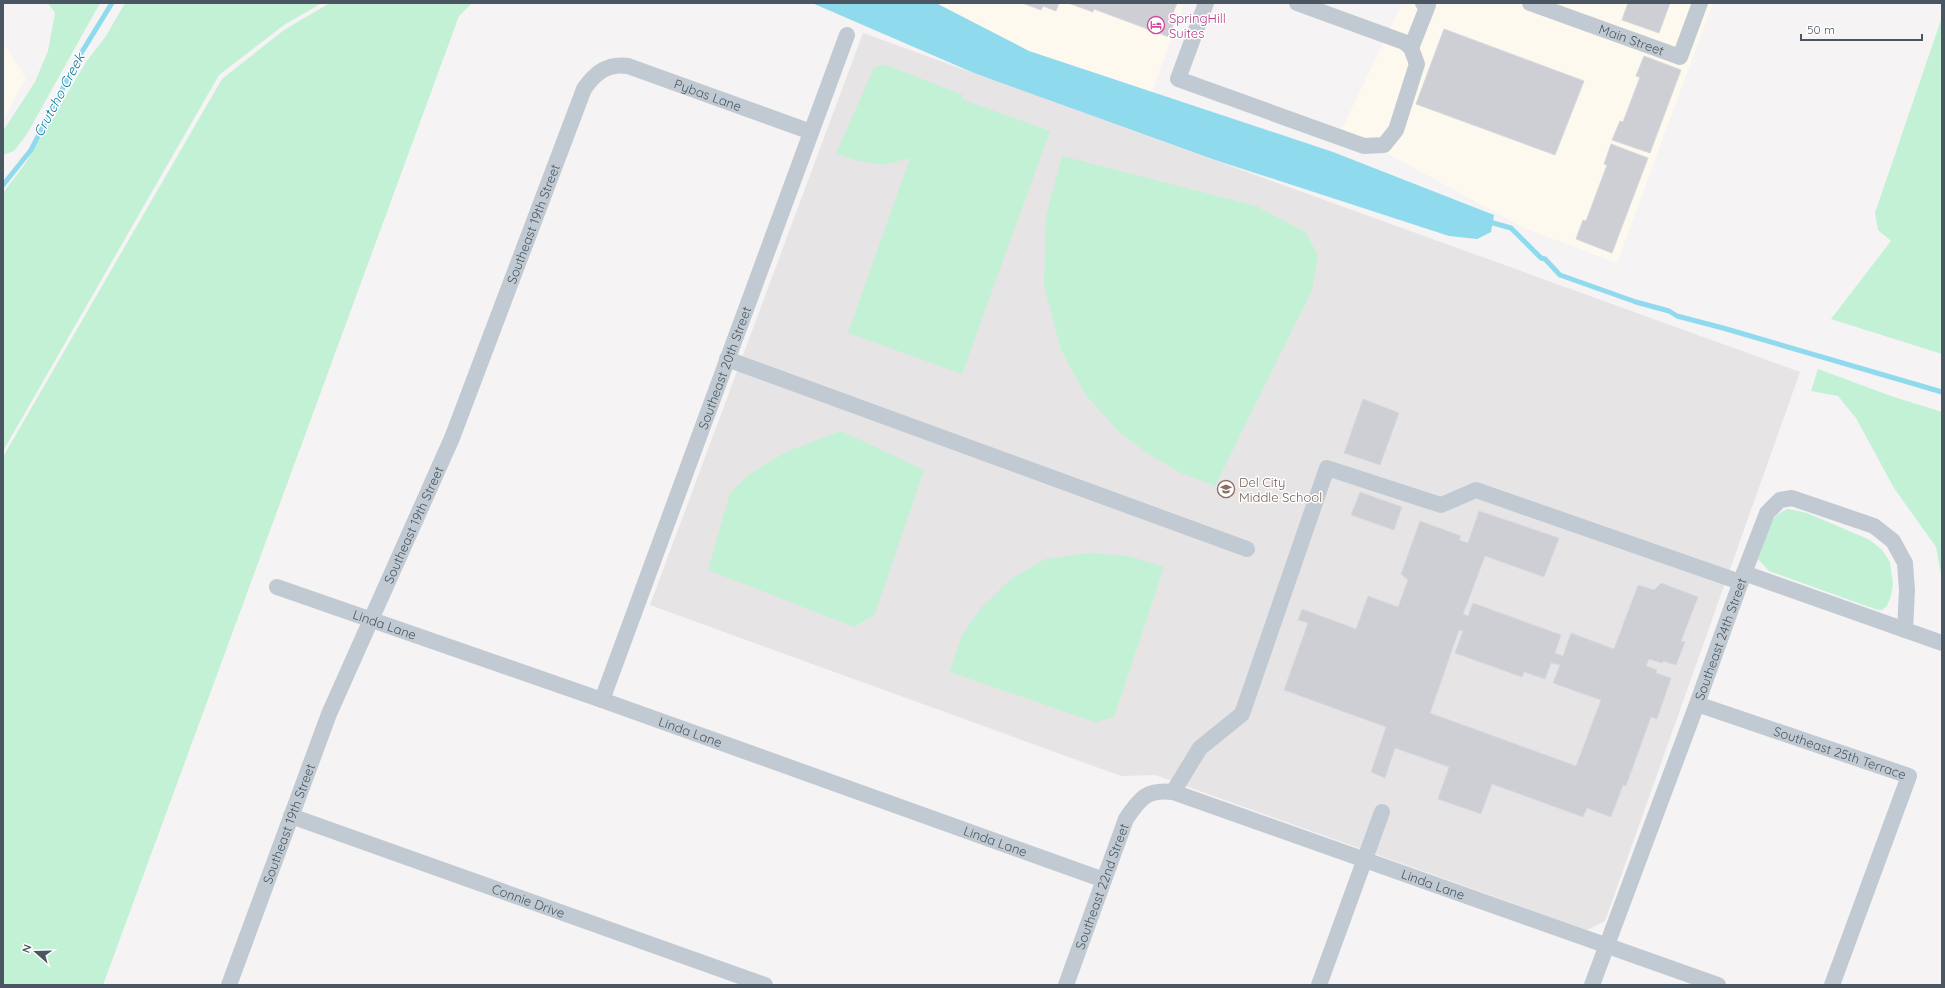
<svg xmlns="http://www.w3.org/2000/svg" width="1945" height="988" viewBox="0 0 1945 988" font-family="Quicksand,sans-serif">
<style>
.commercial{fill:#fdf9ef}
.education{fill:#e6e4e5}
.green{fill:#c3f1d5}
.water{fill:#90daee}
.lines{fill:none;stroke-linecap:round;stroke-linejoin:round}
.stream{stroke:#90daee;stroke-width:5}
.building{fill:#cdcfd5;stroke:#d7d9de;fill-rule:evenodd}
.minor{stroke:#c1cad2;stroke-width:16}
.labels{text-anchor:middle;dominant-baseline:central;stroke-width:3;stroke-linejoin:round;paint-order:stroke}
.hotel-label{font-size:13px;fill:#b23c85;stroke:#fff;text-anchor:start}
.street-label{font-size:13px;fill:#4a5661;stroke:#fff}
.education-label{font-size:13px;fill:#785e54;stroke:#fff;text-anchor:start}
.water-label{font-size:14px;font-style:italic;fill:#0c7c9b;stroke:#fff}
</style>
<rect width="100%" height="100%" fill="#f5f3f3"/>
<!-- commercial -->
<g class="commercial">
<polygon points="936,3 1184,3 1152,92 1029,51"/>
<polygon points="1402,3 1713,3 1617,263 1524,228 1342,129"/>
<polygon points="3,43 26,78 3,120"/>
</g>
<!-- education -->
<polygon class="education" points="863,33 1800,372 1605,921 1587,930 1155,775 1121,776 650,605"/>
<!-- green -->
<g class="green">
<polygon points="48,3 100,3 27,134 14,151 3,155 3,131 35,82 48,51 55,13"/>
<polygon points="125,3 322,3 284,25 219,75 3,451 3,193 25,164 86,62 106,36"/>
<polygon points="330,3 472,3 459,16 103,985 3,985 3,457 222,79 284,30"/>
<polygon points="1942,17 1942,354 1831,319 1891,241 1878,230 1875,213"/>
<polygon points="886,65 963,95 961,99 1050,131 962,374 848,333 910,158 882,165 858,161 836,154 874,67"/>
<polygon points="1062,156 1256,206 1305,232 1318,255 1312,290 1215,486 1179,472 1150,455 1120,433 1085,394 1061,350 1044,286 1046,216"/>
<polygon points="1818,369 1891,396 1942,412 1942,580 1936,547 1894,488 1856,418 1838,396 1811,391"/>
<polygon points="841,431 924,470 875,614 854,627 708,570 730,493 748,475 788,451"/>
<path d="M1789 509 1807 513 1870 540 1882 550 1890 562 1893 584 1891 596 1887 606 1882 610 1875 609 1769 571 1758 559C1764 541 1768 513 1789 509Z"/>
<polygon points="1090,553 1128,556 1164,567 1114,717 1095,722 950,672 962,635 981,608 1011,579 1045,559"/>
</g>
<!-- water -->
<polygon class="water" points="812,3 936,3 1029,51 1333,152 1494,215 1491,232 1477,239 1449,236 1215,160 974,73"/>
<g class="lines">
<!-- stream -->
<g class="stream">
<polyline points="3,185 31,150 80,55 112,3"/>
<polyline points="1486,221 1511,228 1541,258 1545,259 1560,275 1636,302 1669,311 1677,316 1723,328 1942,392"/>
</g>
</g>
<!-- building -->
<g class="building">
<polygon points="1022,3 1059,3 1056,11 1043,6 1041,10"/>
<polygon points="1068,3 1177,3 1173,13 1177,14 1169,37 1094,9 1093,12"/>
<polygon points="1628,3 1670,3 1659,33 1622,20"/>
<polygon points="1444,29 1584,81 1555,155 1416,104"/>
<polygon points="1644,56 1681,70 1650,153 1612,140 1620,121 1623,122 1640,77 1636,76"/>
<polygon points="1611,144 1648,158 1612,253 1576,239 1583,220 1586,221 1607,165 1604,164"/>
<polygon points="1363,399 1399,413 1380,465 1344,453"/>
<polygon points="1360,492 1402,507 1394,530 1351,515"/>
<path d="M1479 511 1559 538 1544 577 1485 556 1463 614 1468 616 1473 603 1561 635 1555 653 1563 656 1571 633 1614 649 1638 585 1654 590 1661 583 1698 597 1681 641 1685 642 1676 665 1663 661 1662 663 1649 659 1646 666 1657 670 1656 673 1671 678 1657 719 1651 717 1626 786 1623 785 1611 817 1587 808 1583 817 1492 784 1481 814 1438 799 1449 767 1395 748 1385 778 1371 772 1386 727 1284 690 1308 623 1298 620 1302 609 1356 629 1368 596 1398 607 1408 580 1401 574 1420 521 1461 536 1459 540 1468 543ZM1459 630 1463 631 1455 653 1522 677 1524 672 1545 679 1551 663 1556 664 1560 665 1553 683 1601 700 1576 766 1430 713Z"/>
</g>
<g class="lines">
<!-- minor -->
<g class="minor">
<polyline points="1206,3 1178,79 1364,146 1384,145 1396,130 1417,64 1411,48 1404,42 1297,3"/>
<path id="s1" d="M1530 3 1680 57 1700 3"/>
<polyline points="1411,48 1428,5 1423,3"/>
<polyline points="727,359 1247,549"/>
<polyline points="1744,573 1942,643"/>
<path id="s2" d="M277 587 602 700 1104 880"/>
<path id="s3" d="M602 700 847 35"/>
<path id="s4" d="M1697 704 1909 776 1832 985"/>
<polyline points="1173,792 1200,748 1242,714 1327,468 1441,505 1476,490 1740,582"/>
<path id="s5" d="M291 816 765 985"/>
<path id="s6" d="M229 985 329 714 452 438 584 89C595 73 607 63 628 66L811 132"/>
<path id="s7" d="M1066 985 1126 819C1140 798 1147 789 1173 792L1718 985"/>
<polyline points="1319,985 1382,812"/>
<path id="s8" d="M1592 985 1697 704 1744 573 1767 513 1780 500 1792 498 1874 526 1893 541 1905 563 1907 590 1905 630"/>
</g>
</g>
<!-- icons -->
<defs>
<g id="hotel-ring" transform="scale(0.9)"><circle r="9.5" fill="#fff" stroke="#d1479c" stroke-width="1.5"/><path d="M-6-4.5h1.5V1H6V5H4.5V3h-9V5H-6ZM-4 0a1.8 1.8 0 1 1 3.6 0ZM.5 0V-2.5h3Q6-2.5 6 0Z" fill="#d1479c"/></g>
<g id="school-ring" transform="scale(0.9)"><circle r="9.5" fill="#fff" stroke="#8d6e63" stroke-width="1.5"/><path d="M0-5L7-2L0 1L-7-2ZM-4 1L0 2.5L4 1V4Q0 6-4 4Z" fill="#8d6e63"/></g>
</defs>
<g fill-rule="evenodd">
<use href="#hotel-ring" x="1156" y="25"/>
<use href="#school-ring" x="1226" y="489"/>
</g>
<g class="labels">
<!-- hotel labels -->
<g class="hotel-label">
<text x="1169" y="18">SpringHill<tspan x="1169" dy="15">Suites</tspan></text>
</g>
<!-- street labels -->
<g class="street-label">
<text stroke="none"><textPath href="#s1" startOffset="108">Main Street</textPath></text>
<text stroke="none"><textPath href="#s6" startOffset="1102">Pybas Lane</textPath></text>
<text stroke="none"><textPath href="#s6" startOffset="820">Southeast 19th Street</textPath></text>
<text stroke="none"><textPath href="#s3" startOffset="354">Southeast 20th Street</textPath></text>
<text stroke="none"><textPath href="#s6" startOffset="496">Southeast 19th Street</textPath></text>
<text stroke="none"><textPath href="#s2" startOffset="114">Linda Lane</textPath></text>
<text stroke="none"><textPath href="#s8" startOffset="369">Southeast 24th Street</textPath></text>
<text stroke="none"><textPath href="#s2" startOffset="438">Linda Lane</textPath></text>
<text stroke="none"><textPath href="#s4" startOffset="151">Southeast 25th Terrace</textPath></text>
<text stroke="none"><textPath href="#s6" startOffset="172">Southeast 19th Street</textPath></text>
<text stroke="none"><textPath href="#s2" startOffset="762">Linda Lane</textPath></text>
<text stroke="none"><textPath href="#s7" startOffset="511">Linda Lane</textPath></text>
<text stroke="none"><textPath href="#s7" startOffset="105">Southeast 22nd Street</textPath></text>
<text stroke="none"><textPath href="#s5" startOffset="252">Connie Drive</textPath></text>
</g>
<!-- education labels -->
<g class="education-label">
<text x="1239" y="482">Del City<tspan x="1239" dy="15">Middle School</tspan></text>
</g>
<!-- water labels -->
<g class="water-label">
<text transform="translate(59 95) rotate(-62)">Crutcho Creek</text>
</g>
</g>
<!-- border -->
<rect width="1945" height="988" fill="none" stroke="#4a5661" stroke-width="8"/>
<!-- north arrow -->
<g transform="translate(36 952) rotate(290)" stroke="#ffffff" stroke-width="3" paint-order="stroke">
<path d="M0-3L7 15L0 10L-7 15Z" fill="#4a5661"/>
<text y="-6" font-size="11" font-weight="bold" text-anchor="middle" fill="#4a5661">N</text>
</g>
<!-- scale -->
<path d="M1801 34v6h121v-6" fill="none" stroke="#4a5661" stroke-width="2"/>
<text x="1807" y="34" font-size="12" fill="#4a5661" stroke="#ffffff" stroke-width="3" paint-order="stroke">50 m</text>
</svg>
